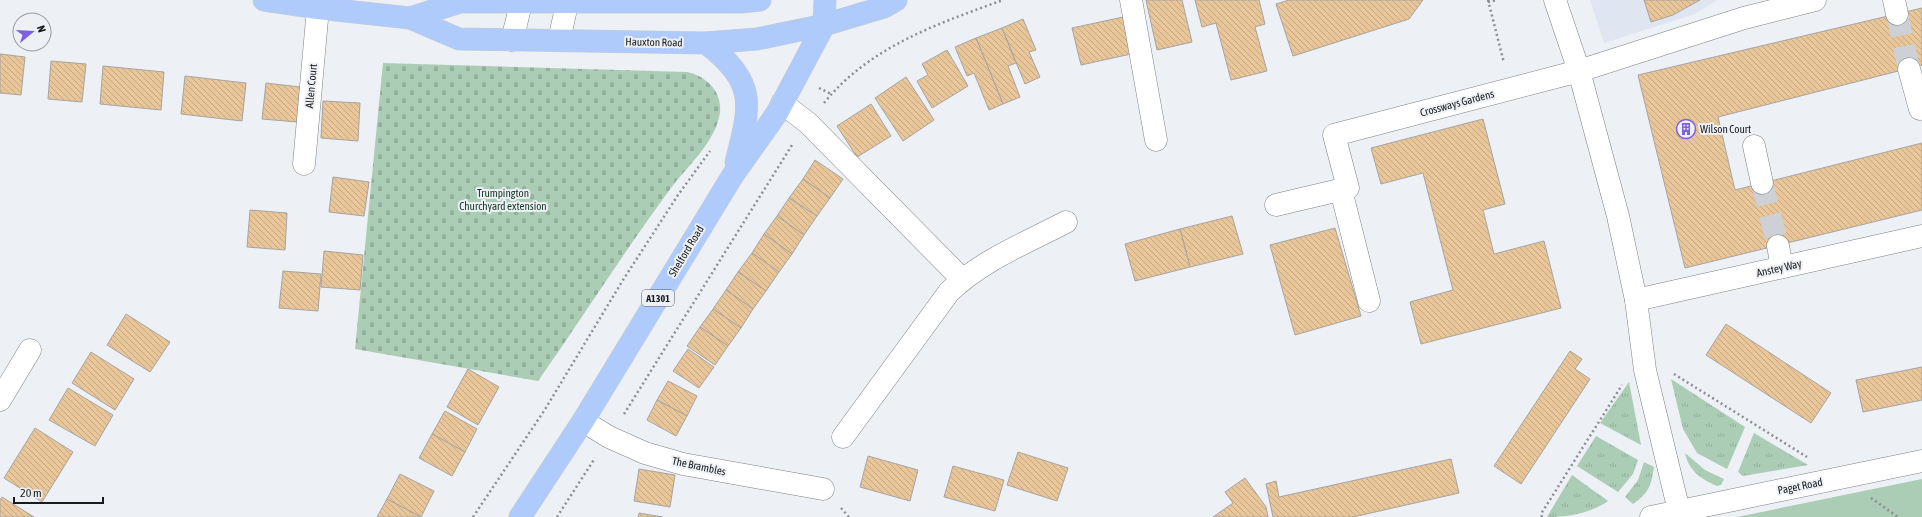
<svg xmlns="http://www.w3.org/2000/svg" width="1922" height="517" viewBox="0 0 1922 517" font-family="'Asap Condensed',sans-serif">
<style>
.built{fill:#dfe5f1}
.grass{fill:url(#grass-tufts)}
.cemetery{fill:url(#cemetery-stones)}
.green{fill:#abcdb5}
.building{fill:url(#building-back-hatch);stroke:#a7a4a0}
.lines{fill:none;stroke-linecap:round;stroke-linejoin:round}
.minor-tunnel{stroke:#cdd0d4;stroke-width:22;stroke-dasharray:22 11;stroke-linecap:butt}
.minor-casing{stroke:#7e8185;stroke-width:23}
.major-casing{stroke:#cccdcd;stroke-width:23}
.path{stroke:#8c8e91;stroke-width:2.5;stroke-dasharray:2 3;stroke-linecap:butt}
.minor{stroke:#fff;stroke-width:22}
.major{stroke:#afcbfc;stroke-width:22}
.labels{text-anchor:middle;dominant-baseline:central;stroke-width:4;stroke-linejoin:round;paint-order:stroke}
.shield{fill:#edf0f5;stroke:#595a5c;stroke-width:1}
.shield-label{font-size:10px;font-weight:bold;fill:#191a1b}
.street-label{font-size:11px;fill:#191a1b;stroke:#edf0f5}
.poi-label{font-size:11px;fill:#191a1b;stroke:#edf0f5;text-anchor:start}
.park-label{font-size:11px;fill:#103720;stroke:#edf0f5}
</style>
<defs>
<pattern id="grass-tufts" width="24" height="20" patternUnits="userSpaceOnUse"><rect width="24" height="20" fill="#abcdb5"/><path d="M3 7l-1-3M5 7V3M7 7l1-3M15 17l-1-3M17 17v-4M19 17l1-3" fill="none" stroke="#93af9b"/></pattern>
<pattern id="cemetery-stones" width="16" height="16" patternUnits="userSpaceOnUse"><rect width="16" height="16" fill="#abcdb5"/><path d="M2 7V4a2 2 0 0 1 4 0v3zM10 15v-3a2 2 0 0 1 4 0v3z" fill="#93af9b"/></pattern>
<pattern id="building-back-hatch" width="6" height="6" patternUnits="userSpaceOnUse"><rect width="6" height="6" fill="#e9c699"/><path d="M-1 5l2 2M0 0l6 6M5-1l2 2" fill="none" stroke="#c7aa83"/></pattern>
</defs>
<rect width="100%" height="100%" fill="#edf0f5"/>
<!-- built -->
<polygon class="built" points="1590,0 1717,0 1695,14 1604,43"/>
<!-- grass -->
<g class="grass">
<polygon points="1671,379 1745,427 1727,469 1697,453 1683,429"/>
<polygon points="1629,382 1641,445 1600,423"/>
<polygon points="1754,433 1808,465 1743,476 1738,472"/>
<polygon points="1596,436 1638,460 1633,474 1618,492 1577,466"/>
<path d="M1685 453 1705 470 1724 479 1721 485 1717 486C1701 479 1689 471 1685 453Z"/>
<path d="M1644 462 1654 467C1651 486 1649 493 1633 504L1625 497 1638 480Z"/>
<path d="M1572 475 1608 501C1591 513 1569 517 1547 517Z"/>
</g>
<!-- cemetery -->
<path class="cemetery" d="M383 63 687 72C706 76 722 91 720 112 716 142 688 165 671 188 625 250 583 317 538 381L355 349Z"/>
<!-- green -->
<polygon class="green" points="1922,479 1922,517 1737,517"/>
<!-- building -->
<g class="building">
<polygon points="1146,0 1182,0 1192,42 1157,50"/>
<polygon points="1195,0 1259,0 1265,24 1255,27 1267,71 1231,80 1216,23 1202,27"/>
<polygon points="1289,0 1423,0 1409,19 1293,56 1276,4"/>
<polygon points="1644,0 1700,0 1673,15 1651,22"/>
<polygon points="1922,8 1922,65 1718,117 1735,190 1922,143 1922,210 1685,268 1638,75"/>
<polygon points="1123,17 1131,54 1081,65 1072,28"/>
<polygon points="1023,19 1036,50 1029,52 1040,77 1025,84 1002,28"/>
<polygon points="1002,28 1016,63 1008,66 1020,97 1003,104 976,38"/>
<polygon points="976,38 1003,104 989,110 974,73 967,76 955,47"/>
<polygon points="947,50 968,86 932,108 917,81 928,75 922,64"/>
<polygon points="0,54 25,57 21,95 0,93"/>
<polygon points="51,61 86,64 82,102 48,99"/>
<polygon points="103,66 164,72 161,110 100,104"/>
<polygon points="185,76 246,83 242,121 181,114"/>
<polygon points="906,77 934,120 903,141 875,98"/>
<polygon points="266,83 300,87 297,122 262,119"/>
<polygon points="323,101 360,103 358,141 321,138"/>
<polygon points="871,104 891,136 857,157 837,126"/>
<polygon points="1483,119 1505,204 1483,210 1494,254 1544,241 1561,308 1421,344 1410,302 1453,290 1423,173 1381,184 1371,148"/>
<polygon points="815,160 843,179 830,198 803,179"/>
<polygon points="333,177 369,182 364,216 329,212"/>
<polygon points="803,179 830,198 817,216 789,198"/>
<polygon points="789,198 817,216 804,235 777,216"/>
<polygon points="250,210 287,213 285,250 247,247"/>
<polygon points="777,216 804,235 792,254 764,234"/>
<polygon points="1232,216 1243,254 1190,267 1180,229"/>
<polygon points="1335,228 1361,316 1295,335 1270,245"/>
<polygon points="1180,229 1190,267 1135,281 1125,244"/>
<polygon points="764,234 792,254 779,272 752,253"/>
<polygon points="324,251 363,255 360,290 321,287"/>
<polygon points="752,253 779,272 766,291 738,272"/>
<polygon points="283,271 321,274 318,311 279,308"/>
<polygon points="738,272 766,291 753,309 726,290"/>
<polygon points="726,290 753,309 741,328 713,309"/>
<polygon points="713,309 741,328 728,346 700,327"/>
<polygon points="126,314 170,342 150,372 107,345"/>
<polygon points="1726,324 1831,393 1811,423 1706,355"/>
<polygon points="700,327 728,346 715,365 687,346"/>
<polygon points="688,349 714,367 699,388 673,371"/>
<polygon points="1570,351 1582,359 1575,369 1590,379 1521,484 1494,466"/>
<polygon points="91,352 134,379 115,410 72,383"/>
<polygon points="1922,367 1922,400 1863,412 1856,380"/>
<polygon points="468,369 499,387 478,425 447,407"/>
<polygon points="668,381 697,396 687,416 657,400"/>
<polygon points="68,388 113,415 95,446 49,420"/>
<polygon points="657,400 687,416 676,436 647,420"/>
<polygon points="445,411 477,429 465,452 432,434"/>
<polygon points="35,428 73,452 42,502 4,478"/>
<polygon points="432,434 465,452 452,476 419,458"/>
<polygon points="1018,452 1068,468 1057,501 1007,485"/>
<polygon points="868,456 918,470 910,501 860,487"/>
<polygon points="1451,459 1459,493 1353,517 1273,517 1266,484 1276,481 1279,497"/>
<polygon points="953,466 1004,480 995,511 944,497"/>
<polygon points="639,469 675,475 670,507 634,501"/>
<polygon points="400,474 434,491 421,517 387,499"/>
<polygon points="1245,478 1266,507 1268,517 1213,517 1233,503 1225,492"/>
<polygon points="2,497 34,517 0,517 0,500"/>
<polygon points="387,499 421,517 377,517"/>
<polygon points="639,513 663,517 638,517"/>
</g>
<g class="lines">
<!-- minor-tunnel -->
<g class="minor-tunnel">
<polyline points="1897,14 1909,69"/>
<polyline points="1762,183 1778,246"/>
</g>
<!-- minor casing -->
<g class="minor-casing">
<g id="minor">
<polyline points="1131,0 1156,140"/>
<polyline points="1555,0 1579,71 1618,216 1636,300 1645,370 1679,511"/>
<polyline points="1894,0 1897,14"/>
<polyline points="512,40 522,0"/>
<polyline points="559,40 568,0"/>
<polyline points="1909,69 1920,109"/>
<polyline points="782,103 808,123 962,279"/>
<polyline points="1754,146 1762,183"/>
<polyline points="304,164 318,8"/>
<polyline points="1341,190 1369,301"/>
<polyline points="1276,205 1348,188 1334,135 1579,71 1744,18 1815,0"/>
<polyline points="1778,246 1782,267"/>
<polyline points="1636,300 1922,236"/>
<polyline points="0,400 30,350"/>
<polyline points="583,421 609,437 645,453 683,464 823,489"/>
<path d="M843 437 949 292C982 260 1026 243 1066 222"/>
<polyline points="1651,517 1922,461"/>
</g>
</g>
<!-- major casing -->
<g class="major-casing">
<g id="major">
<polyline points="264,0 318,8 410,18 459,39 706,43 757,39 824,25 884,7 896,0"/>
<polyline points="410,18 460,2 741,2 760,0"/>
<path d="M706 43C757 83 751 104 736 162"/>
<polyline points="520,517 583,421 733,175 777,113 824,25 825,0"/>
</g>
</g>
<!-- path -->
<g class="path">
<polyline points="1488,0 1504,63"/>
<polyline points="1488,2 1497,0"/>
<polyline points="819,88 831,94"/>
<path d="M824 103C869 47 937 24 1003 0"/>
<polyline points="1674,374 1807,457"/>
<polyline points="624,414 792,145"/>
<polyline points="1871,498 1898,517"/>
<polyline points="841,508 849,517"/>
<polyline points="473,517 544,411 623,280 678,195 710,151"/>
<polyline points="557,517 595,458"/>
<polyline points="1542,517 1541,514 1622,385"/>
</g>
<!-- minor -->
<use href="#minor" class="minor"/>
<!-- major -->
<use href="#major" class="major"/>
</g>
<!-- icons -->
<defs>
<g id="building-ring" transform="scale(1)"><circle r="9.5" fill="#edf0f5" stroke="#7e61dc" stroke-width="1.5"/><path d="M-4-6H4V6H1V3H-1V6H-4ZM-2.5-4.3h1.7v1.8h-1.7ZM.8-4.3h1.7v1.8H.8ZM-2.5-1h1.7V.8h-1.7ZM.8-1h1.7V.8H.8Z" fill="#7e61dc"/></g>
</defs>
<g fill-rule="evenodd">
<use href="#building-ring" x="1686" y="129"/>
</g>
<g class="labels">
<!-- shield labels -->
<rect class="shield" x="642" y="290" width="32" height="16" rx="3"/>
<g class="shield-label">
<text x="658" y="298">A1301</text>
</g>
<!-- street labels -->
<g class="street-label">
<text transform="translate(654 42) rotate(1)">Hauxton Road</text>
<text transform="translate(311 86) rotate(-85)">Allen Court</text>
<text transform="translate(1457 103) rotate(-15)">Crossways Gardens</text>
<text transform="translate(686 251) rotate(-59)">Shelford Road</text>
<text transform="translate(1779 268) rotate(-13)">Anstey Way</text>
<text transform="translate(699 466) rotate(12)">The Brambles</text>
<text transform="translate(1800 486) rotate(-11)">Paget Road</text>
</g>
<!-- poi labels -->
<g class="poi-label">
<text x="1700" y="129">Wilson Court</text>
</g>
<!-- park labels -->
<g class="park-label">
<text x="503" y="193">Trumpington<tspan x="503" dy="13">Churchyard extension</tspan></text>
</g>
</g>
<!-- north arrow -->
<g transform="translate(32 32) rotate(72)"><circle r="19" fill="#edf0f5" stroke="#989a9e"/>
<path d="M0-3L7 15L0 10L-7 15Z" fill="#7e61dc"/>
<text y="-6" font-size="11" font-weight="bold" text-anchor="middle" fill="#191a1b">N</text>
</g>
<!-- scale -->
<path d="M14 497v6h89v-6" fill="none" stroke="#191a1b" stroke-width="2"/>
<text x="20" y="497" font-size="12" fill="#191a1b" stroke="#edf0f5" stroke-width="3" paint-order="stroke">20 m</text>
</svg>
